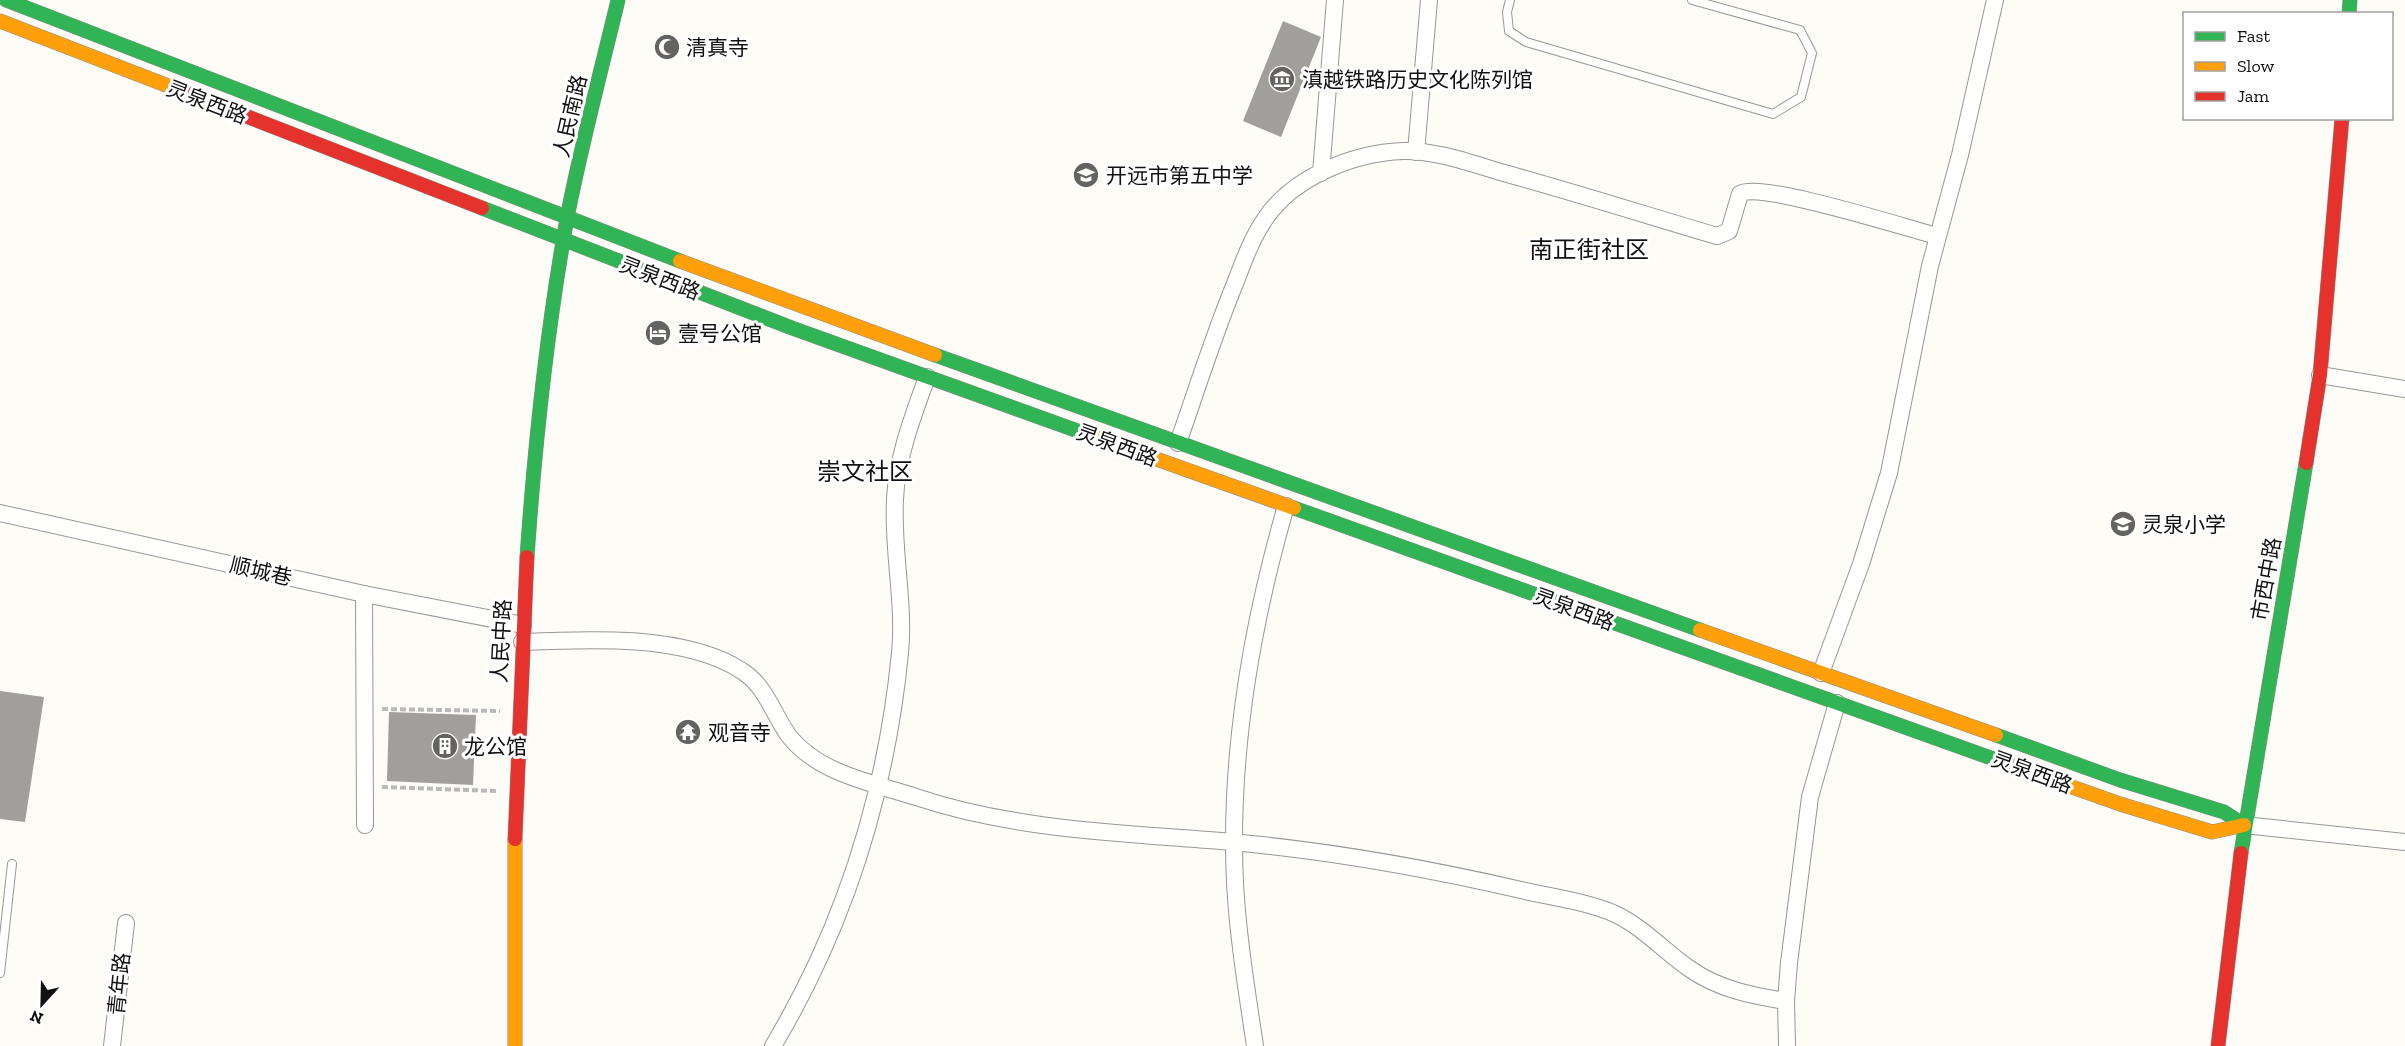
<svg xmlns="http://www.w3.org/2000/svg" width="2405" height="1046" viewBox="0 0 2405 1046" font-family="'Zilla Slab','Noto Sans SC',serif">
<style>
.building{fill:#a19f9c}
.lines{fill:none;stroke-linecap:round;stroke-linejoin:round}
.lane-casing{stroke:#979795;stroke-width:10}
.street-casing{stroke:#979795;stroke-width:18}
.fast-casing{stroke:#8e8d8b;stroke-width:15}
.slow-casing{stroke:#8e8d8b;stroke-width:15}
.jam-casing{stroke:#8e8d8b;stroke-width:15}
.path{stroke:#b9b9b8;stroke-width:4;stroke-dasharray:6 3;stroke-linecap:butt}
.lane{stroke:#fffffe;stroke-width:8}
.street{stroke:#fffffe;stroke-width:16}
.fast{stroke:#30b455;stroke-width:14}
.slow{stroke:#ff9f0a;stroke-width:14}
.jam{stroke:#e5322d;stroke-width:14}
.labels{text-anchor:middle;dominant-baseline:central;stroke-width:6;stroke-linejoin:round;paint-order:stroke}
.poi-label{font-size:21px;fill:#111;stroke:#fff;text-anchor:start}
.street-label{font-size:21px;fill:#111;stroke:#fff}
.quarter-label{font-size:24px;fill:#111;stroke:#fff}
</style>
<rect width="100%" height="100%" fill="#fdfcf7"/>
<!-- building -->
<g class="building">
<polygon points="1283,21 1321,37 1281,137 1243,121"/>
<polygon points="0,691 44,697 25,822 0,819"/>
<polygon points="389,712 476,715 473,785 387,781"/>
</g>
<g class="lines">
<!-- lane casing -->
<g class="lane-casing">
<g id="lane">
<polyline points="1510,0 1507,12 1509,31 1526,42 1773,114 1801,97 1812,53 1800,30 1692,0"/>
<polyline points="0,973 12,864"/>
</g>
</g>
<!-- street casing -->
<g class="street-casing">
<g id="street">
<polyline points="1416,152 1429,0"/>
<polyline points="1321,173 1335,0"/>
<polyline points="2320,375 2405,389"/>
<path d="M1178 443C1197 389 1214 334 1236 281 1244 260 1252 238 1265 219 1293 177 1353 153 1403 151 1436 150 1473 164 1504 173 1576 193 1646 215 1717 236L1729 231 1740 194C1760 181 1906 228 1937 236"/>
<polyline points="0,513 364,594 523,625"/>
<polyline points="364,594 365,825"/>
<path d="M522 642C587 639 686 634 742 671 766 686 773 714 789 736 819 774 873 783 916 797 1018 831 1126 833 1232 842 1329 851 1426 868 1521 890 1551 897 1584 901 1613 913 1642 926 1664 951 1690 969 1718 989 1753 996 1786 1001"/>
<polyline points="1821,673 1861,564 1889,473 1930,266 1960,155 1995,0"/>
<polyline points="2244,825 2405,842"/>
<polyline points="112,1046 126,923"/>
<path d="M773 1046C846 924 886 795 900 653 905 602 892 550 895 499 897 457 913 416 927 377"/>
<path d="M1255 1046C1247 992 1238 938 1235 883 1229 756 1251 627 1286 506"/>
<polyline points="1787,1046 1786,1001 1789,963 1810,797 1837,703"/>
</g>
</g>
<!-- fast casing -->
<g class="fast-casing">
<g id="fast">
<polyline points="6,0 680,261"/>
<polyline points="2349,14 2350,0"/>
<polyline points="482,208 792,328 1089,435"/>
<polyline points="935,355 1700,630"/>
<polyline points="1294,508 2030,772"/>
<path d="M527 557C535 442 547 327 568 213 582 142 601 71 618 0"/>
<polyline points="1996,735 2120,780 2224,812 2244,825"/>
<polyline points="2241,853 2306,463"/>
</g>
</g>
<!-- slow casing -->
<g class="slow-casing">
<g id="slow">
<polyline points="0,21 189,94"/>
<polyline points="680,261 935,355"/>
<polyline points="1089,435 1294,508"/>
<polyline points="1700,630 1996,735"/>
<polyline points="2030,772 2120,804 2212,832 2244,825"/>
<polyline points="515,839 515,1046"/>
</g>
</g>
<!-- jam casing -->
<g class="jam-casing">
<g id="jam">
<polyline points="189,94 482,208"/>
<polyline points="2306,463 2320,375 2342,118"/>
<polyline points="515,839 527,557"/>
<polyline points="2218,1046 2241,853"/>
</g>
</g>
<!-- path -->
<g class="path">
<polyline points="382,709 500,711"/>
<polyline points="382,787 497,791"/>
</g>
<!-- lane -->
<use href="#lane" class="lane"/>
<!-- street -->
<use href="#street" class="street"/>
<!-- fast -->
<use href="#fast" class="fast"/>
<!-- slow -->
<use href="#slow" class="slow"/>
<!-- jam -->
<use href="#jam" class="jam"/>
</g>
<!-- icons -->
<defs>
<g id="mosque-disc" transform="scale(1.35)"><circle r="9.5" fill="#646362" stroke="#fff"/><path d="M3.5-4.9A6 6 0 1 0 3.5 4.9A5 5 0 1 1 3.5-4.9Z" fill="#fff"/></g>
<g id="museum-disc" transform="scale(1.35)"><circle r="9.5" fill="#646362" stroke="#fff"/><path d="M0-6L6-3V-2H-6V-3ZM-5-1h2V3h-2ZM-1-1h2V3h-2ZM3-1h2V3H3ZM-6 4H6V6H-6Z" fill="#fff"/></g>
<g id="school-disc" transform="scale(1.35)"><circle r="9.5" fill="#646362" stroke="#fff"/><path d="M0-5L7-2L0 1L-7-2ZM-4 1L0 2.5L4 1V4Q0 6-4 4Z" fill="#fff"/></g>
<g id="hotel-disc" transform="scale(1.35)"><circle r="9.5" fill="#646362" stroke="#fff"/><path d="M-6-4.5h1.5V1H6V5H4.5V3h-9V5H-6ZM-4 0a1.8 1.8 0 1 1 3.6 0ZM.5 0V-2.5h3Q6-2.5 6 0Z" fill="#fff"/></g>
<g id="temple-disc" transform="scale(1.35)"><circle r="9.5" fill="#646362" stroke="#fff"/><path d="M0-6L5-2H3V0L6.5 2.5H4V6H1.5V3h-3V6H-4V2.5H-6.5L-3 0V-2H-5Z" fill="#fff"/></g>
<g id="building-disc" transform="scale(1.35)"><circle r="9.5" fill="#646362" stroke="#fff"/><path d="M-4-6H4V6H1V3H-1V6H-4ZM-2.5-4.3h1.7v1.8h-1.7ZM.8-4.3h1.7v1.8H.8ZM-2.5-1h1.7V.8h-1.7ZM.8-1h1.7V.8H.8Z" fill="#fff"/></g>
</defs>
<g fill-rule="evenodd">
<use href="#mosque-disc" x="667" y="47"/>
<use href="#museum-disc" x="1282" y="79"/>
<use href="#school-disc" x="1086" y="175"/>
<use href="#hotel-disc" x="658" y="333"/>
<use href="#school-disc" x="2123" y="524"/>
<use href="#temple-disc" x="688" y="732"/>
<use href="#building-disc" x="445" y="746"/>
</g>
<g class="labels">
<!-- poi labels -->
<g class="poi-label">
<text x="686" y="47">清真寺</text>
<text x="1302" y="79">滇越铁路历史文化陈列馆</text>
<text x="1106" y="175">开远市第五中学</text>
<text x="678" y="333">壹号公馆</text>
<text x="2142" y="524">灵泉小学</text>
<text x="708" y="732">观音寺</text>
<text x="464" y="746">龙公馆</text>
</g>
<!-- street labels -->
<g class="street-label">
<text transform="translate(207 102) rotate(21)">灵泉西路</text>
<text transform="translate(570 116) rotate(-77)">人民南路</text>
<text transform="translate(660 278) rotate(21)">灵泉西路</text>
<text transform="translate(1117 445) rotate(20)">灵泉西路</text>
<text transform="translate(261 571) rotate(13)">顺城巷</text>
<text transform="translate(2266 579) rotate(-80)">市西中路</text>
<text transform="translate(1574 609) rotate(20)">灵泉西路</text>
<text transform="translate(501 641) rotate(-87)">人民中路</text>
<text transform="translate(2032 772) rotate(20)">灵泉西路</text>
<text transform="translate(119 984) rotate(-84)">青年路</text>
</g>
<!-- quarter labels -->
<g class="quarter-label">
<text x="1589" y="249">南正街社区</text>
<text x="865" y="471">崇文社区</text>
</g>
</g>
<!-- legend -->
<rect x="2183" y="12" width="210" height="108" fill="#ffffff" stroke="#a0a0a0" stroke-width="1.5"/>
<rect x="2195" y="32" width="30" height="9" fill="#30b455" stroke="#a0a0a0" stroke-width="1.5"/>
<text x="2237" y="42" font-size="18" fill="#111111">Fast</text>
<rect x="2195" y="62" width="30" height="9" fill="#ff9f0a" stroke="#a0a0a0" stroke-width="1.5"/>
<text x="2237" y="72" font-size="18" fill="#111111">Slow</text>
<rect x="2195" y="92" width="30" height="9" fill="#e5322d" stroke="#a0a0a0" stroke-width="1.5"/>
<text x="2237" y="102" font-size="18" fill="#111111">Jam</text>
<!-- north arrow -->
<g transform="translate(42 1004) rotate(202)" stroke="#ffffff" stroke-width="4.5" paint-order="stroke">
<path d="M0-4.5L10 22L0 15L-10 22Z" fill="#111111"/>
<text y="-9" font-size="16" font-weight="bold" text-anchor="middle" fill="#111111">N</text>
</g>
</svg>
